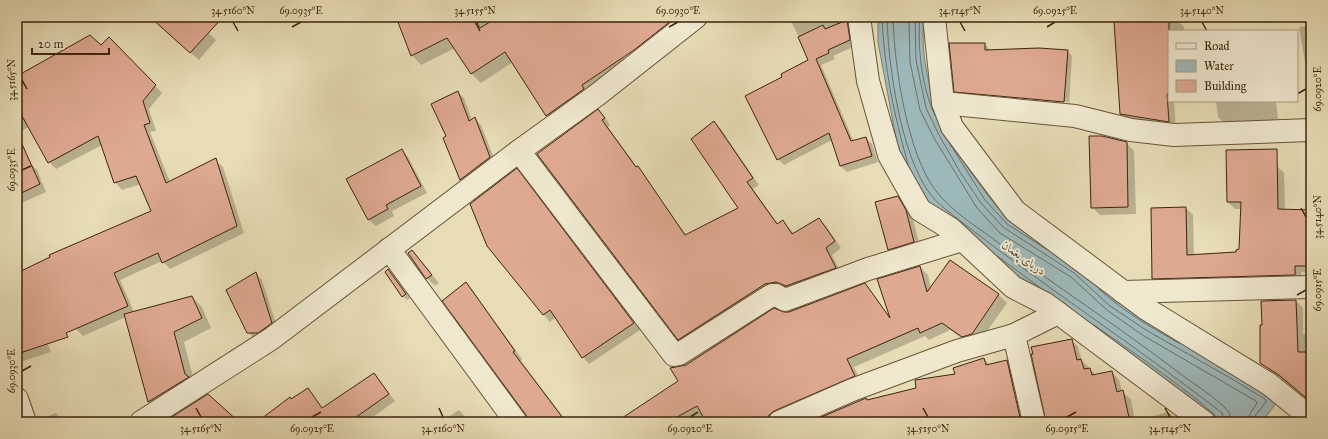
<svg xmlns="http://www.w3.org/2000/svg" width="1328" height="439" viewBox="0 0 1328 439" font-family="'IM FELL Great Primer',Amiri,serif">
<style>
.water{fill:#9db8ba;stroke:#777d75}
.shadow{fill:#0003;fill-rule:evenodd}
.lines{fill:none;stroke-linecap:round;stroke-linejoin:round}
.shore{stroke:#6d6e64;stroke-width:1}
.building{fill:#dea991;stroke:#3d250d}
.street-casing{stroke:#685337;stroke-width:24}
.street{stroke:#efe8cf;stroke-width:22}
.ticks{fill:none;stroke:#3d250d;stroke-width:1.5}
.labels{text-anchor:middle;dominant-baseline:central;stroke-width:4;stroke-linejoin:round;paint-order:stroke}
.water-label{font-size:12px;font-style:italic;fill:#554a38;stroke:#efe8cf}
.neatline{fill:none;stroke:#3d250d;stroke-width:1.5}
.ticks-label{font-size:10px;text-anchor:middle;fill:#3d250d}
</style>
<rect width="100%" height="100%" fill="#e7dcb5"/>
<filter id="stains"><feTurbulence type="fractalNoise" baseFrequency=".005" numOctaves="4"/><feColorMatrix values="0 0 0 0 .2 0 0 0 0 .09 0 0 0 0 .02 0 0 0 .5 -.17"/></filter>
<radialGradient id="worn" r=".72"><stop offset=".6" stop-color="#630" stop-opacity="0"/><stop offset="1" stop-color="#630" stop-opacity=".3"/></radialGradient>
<!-- water -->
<path class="water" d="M878 17H924C916 94 960 167 1010 221L1280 398 1262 422H1218L1005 267 924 200 904 167 895 133 878 42Z"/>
<!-- shadow -->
<g class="shadow">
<polygon points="17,17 37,17 33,23 26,23"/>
<polygon points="50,17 56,17 53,20"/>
<polygon points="150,17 191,17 216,40 199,60"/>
<polygon points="397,17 600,17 629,67 556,125 547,116 513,62 481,83 472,74 455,48 421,65 412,55"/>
<polygon points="649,17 698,17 667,41 657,32"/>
<polygon points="789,17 850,17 855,46 833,56 835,59 821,65 854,142 866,138 872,144 878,162 847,172 840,166 832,140 784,165 778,159 784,78 810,60"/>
<polygon points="1176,19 1184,27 1184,31 1169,31 1169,101 1174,101 1176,129 1129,122 1121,114 1115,22"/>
<polygon points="1311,25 1311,97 1299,27"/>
<polygon points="109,39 162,93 149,109 156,131 150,132 170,182 215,160 223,167 244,233 170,269 162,261 120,280 134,312 192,297 202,307 211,328 184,342 195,385 159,412 149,402 126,317 83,336 76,329 152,212 141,184 122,190 115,182 102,145 56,169 49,162 29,127 17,133 17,70 20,76 101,47"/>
<path d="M985 44 990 50 1067 51 1072 56 1069 107 960 96 955 91ZM958 91 1069 102V104L958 93Z"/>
<polygon points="458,93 464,98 472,120 475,119 481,125 496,163 467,185 461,179 444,138 447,137"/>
<polygon points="1216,101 1276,101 1278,119 1226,125 1218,117"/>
<polygon points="598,111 605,117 610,125 608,127 687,236 739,208 714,123 721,129 759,185 753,189 778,224 783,221 794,234 819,219 826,226 841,248 832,255 842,274 686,346 679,339"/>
<polygon points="1126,143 1134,151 1136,214 1100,215 1092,207"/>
<polygon points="401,150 408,157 427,193 392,211 394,216 376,226 369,220 347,179"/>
<polygon points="29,162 37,170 46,192 17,205 17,168"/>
<polygon points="1277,166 1284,173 1285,211 1311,212 1311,273 1301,272 1302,281 1160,285 1153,278 1186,208 1193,215 1194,255 1237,253 1240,250 1241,209 1235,209 1228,202"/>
<polygon points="523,177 640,330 589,364 583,357 556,317 550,322 544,315 488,245"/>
<polygon points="897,197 905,205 913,219 921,250 897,257 889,249"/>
<polygon points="412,251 439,283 435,286 427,278"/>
<polygon points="950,261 999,295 1007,303 980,341 970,344 950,330 929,340 925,336 854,367 862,384 777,422 639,422 679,382 686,366 784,313 865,285 889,316 920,267 928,275 931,288"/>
<polygon points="17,269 51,352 17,363"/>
<polygon points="388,270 410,298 407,300 403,296"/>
<polygon points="256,274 262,280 278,330 255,339 248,332"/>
<polygon points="466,284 473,291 522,359 521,361 567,422 529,422"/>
<polygon points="1296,301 1303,308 1303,334 1311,334 1311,402 1261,363 1263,326"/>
<polygon points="1070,339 1078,347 1082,361 1096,375 1112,372 1119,380 1122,392 1131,399 1135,421 1168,412 1181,422 1047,422 1033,348"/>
<polygon points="984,359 990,365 1007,361 1015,369 1027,422 813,422 867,401 917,389 956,375"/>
<polygon points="374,374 395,401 366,422 324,422"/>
<polygon points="459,410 470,422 441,422"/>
<polygon points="56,413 64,422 37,422 38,420"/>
</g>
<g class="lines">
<!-- shore -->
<g class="shore">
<path d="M882 17C884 67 894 115 908 164"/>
<path d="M887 17C888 65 901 157 931 195 938 204 949 212 958 219"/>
<path d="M893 17C894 64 907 154 936 191 951 211 976 226 996 241 1055 286 1118 326 1178 372 1192 383 1217 398 1228 411 1230 414 1231 418 1231 422"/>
<polyline points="909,17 910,62 920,110 934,138 977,208 1000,233 1071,277 1108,311 1144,336 1256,401 1257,403 1250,414 1248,422"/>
<polyline points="915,17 916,60 926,108 939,135 960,172 981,203 1003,227 1074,273 1110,306 1146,330 1232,379 1265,399 1266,402 1255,416 1254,422"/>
<path d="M920 17C917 46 922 89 935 115"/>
<polyline points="950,144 985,200 1007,224 1046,249"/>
<path d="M959 220C1045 287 1136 346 1222 413L1225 422"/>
<polyline points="997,256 1042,289"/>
<path d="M1099 289C1123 311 1150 327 1179 343"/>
<path d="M1094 325C1110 336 1219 411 1220 422"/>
</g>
</g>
<!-- building -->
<g class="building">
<polygon points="150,17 223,17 190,53"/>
<polygon points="396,17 490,17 477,23 480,28 498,17 676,17 634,50 582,85 584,89 546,116 505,52 471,74 447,38 411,56"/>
<polygon points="1169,18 1169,93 1167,94 1169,122 1120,114 1114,21"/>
<polygon points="847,20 850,40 828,50 829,53 816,59 851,141 866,137 872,156 840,166 829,133 777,160 745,96 782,77 781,74 808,60 798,37 823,25 825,29"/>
<polygon points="90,35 101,45 109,37 156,85 143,101 150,123 144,125 166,183 216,158 237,226 162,263 158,253 114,273 128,306 66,333 68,337 17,354 17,273 50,257 49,255 151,211 136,176 114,183 98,136 48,163 17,107 17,76"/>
<polygon points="949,43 985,43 985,50 1039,48 1068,50 1064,102 954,92"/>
<polygon points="458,91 469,121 475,117 490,157 460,180 443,138 446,136 431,104"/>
<polygon points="598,109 605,118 602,120 636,167 638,166 685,235 738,208 691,139 714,121 753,178 747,182 777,224 783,220 792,234 819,218 835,241 826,248 836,268 786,286 776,282 765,284 678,340 537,154"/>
<polygon points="17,133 40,184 17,195"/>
<polygon points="1089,136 1102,136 1127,142 1128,207 1091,208"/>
<polygon points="402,149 421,186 386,205 388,209 368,220 346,179"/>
<polygon points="1277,149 1278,209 1311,210 1311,266 1295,266 1295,275 1152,279 1151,208 1186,207 1187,255 1236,252 1236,250 1239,249 1241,202 1227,202 1226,150"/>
<polygon points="517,168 634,323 582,358 550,310 543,315 487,246 470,204"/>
<polygon points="898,196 906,210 914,242 888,250 875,202"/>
<polygon points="412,250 432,275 426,279 408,253"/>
<polygon points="950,260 999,294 972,334 962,337 942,323 920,333 918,328 847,359 855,376 774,411 769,415 767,422 706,422 697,406 668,422 616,422 678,381 670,368 686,365 774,308 784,312 789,312 865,283 890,318 877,279 920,266 927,292"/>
<polygon points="388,269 406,294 402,297 385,272"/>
<polygon points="256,272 272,323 258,333 247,333 226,290"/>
<polygon points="466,282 515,351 513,352 566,422 528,422 526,415 442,301"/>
<polygon points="192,296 202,318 174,332 185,374 189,377 148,402 124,314"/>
<polygon points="1296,300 1298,352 1311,352 1311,402 1279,375 1260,363 1260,325 1262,325 1261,301"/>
<polygon points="1072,339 1077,360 1081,359 1084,369 1090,368 1092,375 1112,371 1117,392 1123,390 1130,422 1046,422 1031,354 1033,354 1031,347"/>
<polygon points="984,358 986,365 1007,360 1021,422 810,422 866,398 867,400 916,388 915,380 955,374 953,368"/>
<polygon points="374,373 389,394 349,422 257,422 290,397 291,399 308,388 322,408"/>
<polygon points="208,394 239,422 164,422"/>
</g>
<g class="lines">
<!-- street casing -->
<g class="street-casing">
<g id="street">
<polyline points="859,17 868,81 889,155 920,210 951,229 1013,287 1046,304 1204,422"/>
<polyline points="934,17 943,103 952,127 1015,211 1145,308 1269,384 1311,418"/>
<polyline points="943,103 1075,116 1131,130 1174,135 1311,130"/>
<polyline points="519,151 674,355 679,354 772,295 776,295 785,300 868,269 962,240"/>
<polyline points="389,249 516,422"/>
<polyline points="1123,292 1311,287"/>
<polyline points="1014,335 1034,422"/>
<polyline points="17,399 25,422"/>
<polyline points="141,422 271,339 519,151 597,95 696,17"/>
<polyline points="779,422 852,390 957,351 1014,335 1058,313"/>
</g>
</g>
<!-- street -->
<use href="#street" class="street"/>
</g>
<!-- ticks -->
<path class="ticks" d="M233 22 238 31M475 22 480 31M960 22 965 31M1202 22 1207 31M292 27 301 22M669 27 678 22M1047 27 1055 22M22 80 27 89M1297 94 1306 89M22 170 31 166M1301 208 1306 217M1297 295 1306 290M22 371 31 366M196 408 201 417M439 408 443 417M923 408 928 417M1165 408 1170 417M312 417 321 412M690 417 698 412M1067 417 1076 412"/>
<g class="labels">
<!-- water labels -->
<g class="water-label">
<text transform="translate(1024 258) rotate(35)">دریای پغمان</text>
</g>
</g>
<!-- margin -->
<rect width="1328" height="439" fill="none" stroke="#e7dcb5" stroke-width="44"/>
<!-- legend -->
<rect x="1168" y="30" width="130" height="72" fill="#efe8cf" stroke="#a89a81"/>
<rect x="1176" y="43" width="20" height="6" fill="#efe8cf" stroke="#a89a81"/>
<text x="1204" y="50" font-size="12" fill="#3d250d">Road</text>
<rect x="1176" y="60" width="20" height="12" fill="#9db8ba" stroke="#a89a81"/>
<text x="1204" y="70" font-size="12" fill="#3d250d">Water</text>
<rect x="1176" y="80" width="20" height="12" fill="#dea991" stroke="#a89a81"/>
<text x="1204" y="90" font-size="12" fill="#3d250d">Building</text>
<!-- scale -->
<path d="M32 48v6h77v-6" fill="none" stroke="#3d250d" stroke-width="2"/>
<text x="38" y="48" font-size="12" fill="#3d250d" stroke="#efe8cf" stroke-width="3" paint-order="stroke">20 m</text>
<rect x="22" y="22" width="1284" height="395" class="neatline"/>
<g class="ticks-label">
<text x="233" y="14">34.5160°N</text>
<text x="301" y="14">69.0935°E</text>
<text x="475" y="14">34.5155°N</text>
<text x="678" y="14">69.0930°E</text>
<text x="960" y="14">34.5145°N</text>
<text x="1055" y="14">69.0925°E</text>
<text x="1202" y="14">34.5140°N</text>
<text transform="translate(11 80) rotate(-90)" y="4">34.5165°N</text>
<text transform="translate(1317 89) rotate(-90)" y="4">69.0920°E</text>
<text transform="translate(11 170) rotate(-90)" y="4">69.0935°E</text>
<text transform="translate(1317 217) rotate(-90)" y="4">34.5140°N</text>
<text transform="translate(1317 290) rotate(-90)" y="4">69.0915°E</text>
<text transform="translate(11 371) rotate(-90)" y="4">69.0930°E</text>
<text x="201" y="432">34.5165°N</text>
<text x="312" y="432">69.0925°E</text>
<text x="443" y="432">34.5160°N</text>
<text x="690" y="432">69.0920°E</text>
<text x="928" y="432">34.5150°N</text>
<text x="1067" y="432">69.0915°E</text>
<text x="1170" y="432">34.5145°N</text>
</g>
<rect width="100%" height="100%" filter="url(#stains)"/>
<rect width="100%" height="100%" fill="url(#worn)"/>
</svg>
